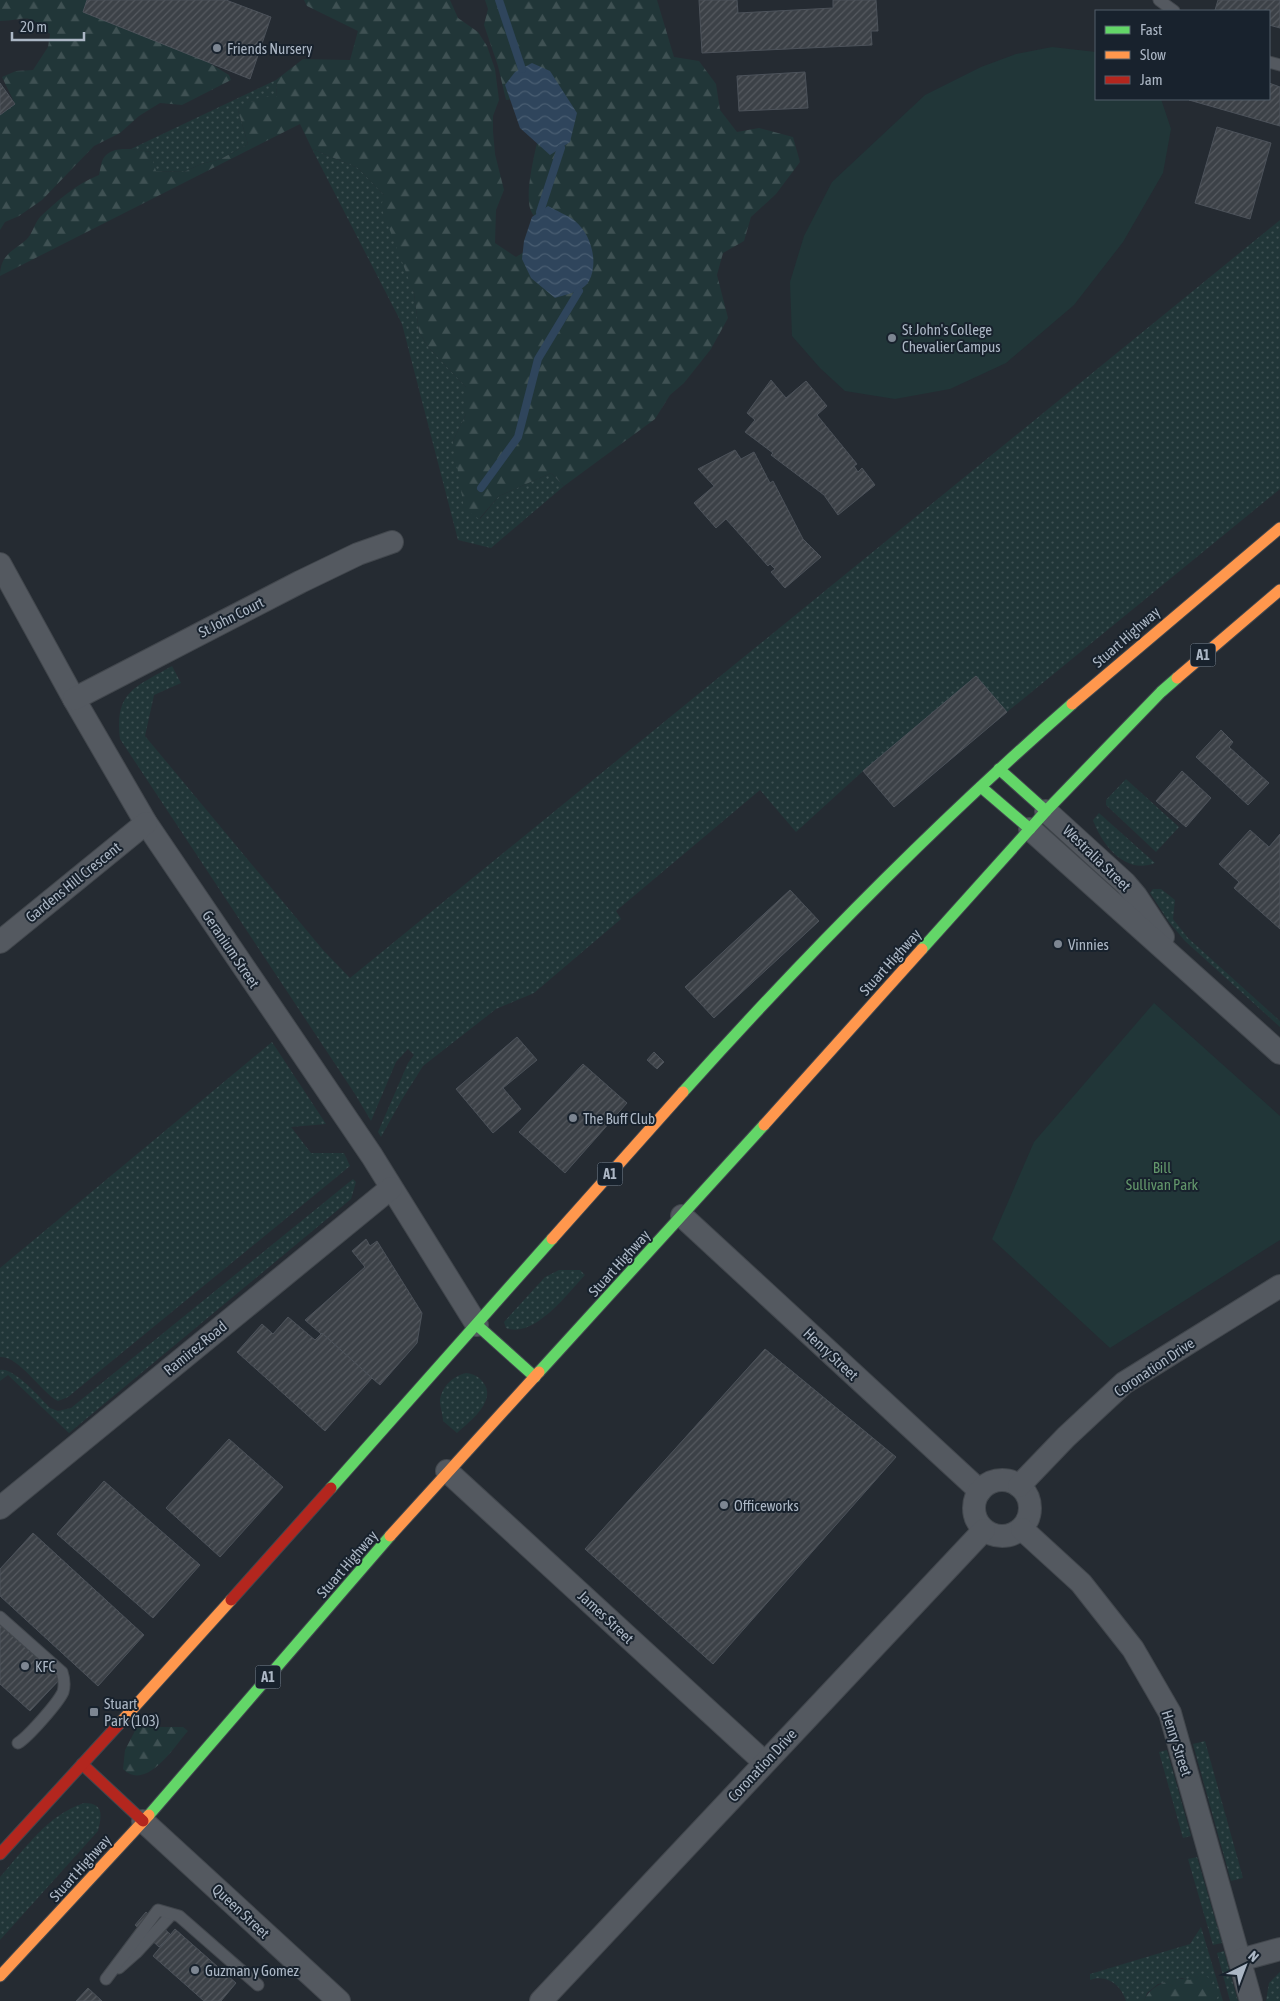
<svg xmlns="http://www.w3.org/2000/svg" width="1280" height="2001" viewBox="0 0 1280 2001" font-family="'Asap Condensed',sans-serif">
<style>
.grass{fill:url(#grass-dots)}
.forest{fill:url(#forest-firs)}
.park{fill:#213638}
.water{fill:url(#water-waves)}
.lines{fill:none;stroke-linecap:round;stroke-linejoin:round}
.stream{stroke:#2f455c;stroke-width:8}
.building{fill:url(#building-hatch);stroke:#4c525a}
.lane-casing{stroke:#42474d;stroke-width:13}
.street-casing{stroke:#42474d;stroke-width:24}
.fast-casing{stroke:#41474e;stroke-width:13}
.slow-casing{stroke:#41474e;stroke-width:13}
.jam-casing{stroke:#41474e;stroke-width:13}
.lane{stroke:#545960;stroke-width:11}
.street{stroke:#545960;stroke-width:22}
.fast{stroke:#63d668;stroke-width:11}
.slow{stroke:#ff974d;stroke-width:11}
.jam{stroke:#b3261e;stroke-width:11}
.poi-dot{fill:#7d8692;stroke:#18222d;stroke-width:2}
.labels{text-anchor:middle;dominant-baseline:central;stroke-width:4;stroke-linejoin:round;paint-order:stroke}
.shield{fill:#18222d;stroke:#808a97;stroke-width:1}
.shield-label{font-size:14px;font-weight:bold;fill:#acb7c5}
.poi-label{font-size:15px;fill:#acb7c5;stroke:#18222d;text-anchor:start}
.street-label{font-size:15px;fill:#acb7c5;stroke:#18222d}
.park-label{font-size:15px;fill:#63976b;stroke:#18222d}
</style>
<defs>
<pattern id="grass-dots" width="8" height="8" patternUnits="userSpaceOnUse" patternTransform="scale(1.25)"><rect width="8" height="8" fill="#213638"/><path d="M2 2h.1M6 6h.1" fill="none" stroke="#3f5153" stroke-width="1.8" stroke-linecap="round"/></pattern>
<pattern id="forest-firs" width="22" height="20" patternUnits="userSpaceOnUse" patternTransform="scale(1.25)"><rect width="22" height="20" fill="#213638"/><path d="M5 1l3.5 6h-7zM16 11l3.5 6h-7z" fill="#3f5153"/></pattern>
<pattern id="water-waves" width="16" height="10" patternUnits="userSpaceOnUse" patternTransform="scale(1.25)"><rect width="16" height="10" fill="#2f455c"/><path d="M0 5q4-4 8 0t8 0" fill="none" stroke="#4a5e72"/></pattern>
<pattern id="building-hatch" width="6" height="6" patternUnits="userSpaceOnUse" patternTransform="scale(1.25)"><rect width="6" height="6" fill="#3c4147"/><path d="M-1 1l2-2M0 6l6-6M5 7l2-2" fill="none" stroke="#565a60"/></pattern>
</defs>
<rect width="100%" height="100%" fill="#252b32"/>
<!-- grass -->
<g class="grass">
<polygon points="276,80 277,97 238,110 248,144 221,159 201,164 184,172 155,171 150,152 131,149"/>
<polygon points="312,149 358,168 384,195 414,293 419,332 429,348 466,387 466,414 453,441 480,519 499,496 551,473 564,486 491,548 458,540 402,324"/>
<path d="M1280 220V489L1007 712 976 676 863 771 796 832 760 790 616 911 621 919 534 993 496 1009 423 1066 401 1101 381 1137 378 1132 408 1063 414 1055 408 1049 396 1062 371 1121 355 1094 120 739C114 691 136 687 172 666L181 683 154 695 145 736 323 950 350 978Z"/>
<polygon points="1126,779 1179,827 1156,852 1106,805 1106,800"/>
<path d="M1099 813 1155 863C1125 875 1102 845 1093 820Z"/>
<polygon points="1153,889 1161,889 1175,900 1173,919 1188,938 1280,1021 1280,1027 1185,941 1169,922 1150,893"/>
<path d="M272 1042 326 1124 291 1127 311 1153H344L350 1166 68 1397 58 1401C41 1392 18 1355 0 1357V1268Z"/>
<path d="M353 1179 356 1182 351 1199 69 1433 8 1375 0 1381V1370C14 1367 40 1398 50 1408L58 1411 71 1408Z"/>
<path d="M559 1270H580L585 1275C568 1293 534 1339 506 1328L504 1322 545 1277Z"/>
<path d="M466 1373C475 1374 480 1377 485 1385 495 1403 468 1423 457 1433L443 1421C443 1415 440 1407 440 1401 441 1387 453 1376 466 1373Z"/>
<polygon points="1205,1741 1243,1878 1231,1881 1193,1744"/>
<polygon points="1167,1750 1191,1836 1183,1838 1159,1752"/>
<path d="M84 1803C104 1803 102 1815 98 1831L0 1940V1877C25 1849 47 1815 84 1803Z"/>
<polygon points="1197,1857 1222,1943 1213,1945 1188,1859"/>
<path d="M1201 1927 1223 2001H1215L1220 1992 1182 1978 1158 1984 1147 1993 1144 2001H1126C1121 1985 1107 1974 1090 1980V1974L1190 1944Z"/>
<polygon points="1224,1951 1238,2001 1230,2001 1217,1953"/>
<polygon points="1280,1972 1280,2001 1266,2001 1269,1983"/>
</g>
<!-- forest -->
<g class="forest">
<path d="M0 0H87L83 12 193 53 229 75 231 80 182 105 160 103 139 116 120 133 94 146 42 200 19 216 5 222 0 230V115L15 104 2 77 16 71 33 70 48 47 50 34C25 11 29 20 0 21Z"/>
<path d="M304 0H450L458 18 478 32 487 46 495 69 499 100 493 116V131L495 154 504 190 496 210 495 243 516 257 538 243 549 229C544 224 535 219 532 213 520 194 544 121 548 96L506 100 498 66 484 25 488 9 485 0H657L674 57 699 61 716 84 720 110 737 132 759 128 793 137 800 162 776 194 751 217 744 241 723 253 717 275 728 318 711 349 684 383 670 395 655 419 564 486 551 473 499 496 479 519 464 508 453 441 466 414V387L429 348 419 332 414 293 381 207 384 195 358 168 312 149 300 124 0 276C0 255 13 251 26 240 32 235 34 224 40 217 57 201 76 184 99 175 100 171 101 163 103 159 112 144 137 150 150 152L156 171 184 172 201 164 221 159 248 144 238 110 260 97H277L276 80 303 59 350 60 358 31 307 6Z"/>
<path d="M137 1727H183L188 1731C174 1747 146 1792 123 1769L125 1750Z"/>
<path d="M1196 1975C1210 1975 1213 1980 1220 1993L1215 2001H1144C1150 1985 1173 1976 1190 1980Z"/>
</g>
<!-- park -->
<g class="park">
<polygon points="1052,47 1096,52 1096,99 1161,99 1171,129 1163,173 1123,242 1074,305 1006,363 950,389 895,399 845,391 820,368 792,336 790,282 804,236 832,182 925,95 981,67 1016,54"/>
<polygon points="1154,1003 1280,1116 1280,1240 1110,1348 992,1239 1034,1142"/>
</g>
<!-- water -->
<g class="water">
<polygon points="532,63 550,71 577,113 570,142 550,155 520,128 505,85 515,72"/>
<path d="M548 206C556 211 568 215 575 221 591 234 599 262 589 281 583 292 567 294 555 298L531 278 522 259 524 241 532 217Z"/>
</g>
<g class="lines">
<!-- stream -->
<g class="stream">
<polyline points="499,0 522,69"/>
<polyline points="540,212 561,148"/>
<polyline points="481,488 518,437 538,359 579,291"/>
</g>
</g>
<!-- building -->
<g class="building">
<polygon points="87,0 226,0 271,17 250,79 83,12"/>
<polygon points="699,0 737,0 738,13 833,8 833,0 876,0 878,31 871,31 872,45 702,53"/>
<polygon points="1218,0 1280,0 1280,28 1269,25 1269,11 1219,11 1215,10"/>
<polygon points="805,72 808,108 739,111 737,76"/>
<polygon points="0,83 15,104 0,115"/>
<polygon points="1269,83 1280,87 1280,126 1189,100 1269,99"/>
<polygon points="1217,127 1271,143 1250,219 1195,203"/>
<polygon points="771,380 786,398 806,381 827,406 817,415 857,464 854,466 858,472 862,468 875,485 838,515 824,495 771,455 773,453 745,432 755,420 747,413"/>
<polygon points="735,450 741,459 754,452 770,483 773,481 803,539 821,557 785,588 771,572 775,569 770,564 768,566 726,519 716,528 694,503 714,486 698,469"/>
<polygon points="976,676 1007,712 894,807 863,771"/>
<polygon points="1221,730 1233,742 1229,747 1269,783 1248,805 1196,757"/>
<polygon points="1182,771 1211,798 1186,827 1156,801"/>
<polygon points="1250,830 1269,847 1280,834 1280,929 1234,888 1239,882 1219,864"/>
<polygon points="790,890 819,921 714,1018 685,987"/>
<polygon points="517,1037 537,1060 503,1088 521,1109 493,1133 456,1089"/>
<polygon points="654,1052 664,1062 657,1069 647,1060"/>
<polygon points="583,1064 627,1103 565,1173 519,1132"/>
<polygon points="366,1239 370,1246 377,1241 422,1313 417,1343 380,1385 305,1320 365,1267 352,1251"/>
<polygon points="288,1317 315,1340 322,1333 372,1378 325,1431 237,1352 262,1324 273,1334"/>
<polygon points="765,1349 896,1457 713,1664 585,1549"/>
<polygon points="229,1439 283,1487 220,1557 166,1508"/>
<polygon points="104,1481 200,1565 153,1618 57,1534"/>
<polygon points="33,1533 144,1635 98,1686 0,1596 0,1569"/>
<polygon points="0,1624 62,1677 30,1711 0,1684"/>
<polygon points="146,1912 171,1935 159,1947 135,1925"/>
<polygon points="175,1929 236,1983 221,2001 204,2001 153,1956"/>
<polygon points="88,1988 102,2001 76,2001"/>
</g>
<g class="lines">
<!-- lane casing -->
<g class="lane-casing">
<g id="lane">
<polyline points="1159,0 1174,11"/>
<polyline points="1269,62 1280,65"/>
<path d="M0 1617 62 1672C64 1678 65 1685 63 1692 58 1703 28 1737 18 1743"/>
<polyline points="119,1968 136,1953 171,1915"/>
<polyline points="106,1979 158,1910 179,1916 258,1985"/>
</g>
</g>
<!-- street casing -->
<g class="street-casing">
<g id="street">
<polyline points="0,564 74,699 146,823 372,1156 477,1325"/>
<polyline points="74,699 300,582 358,554 392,542"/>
<polyline points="1046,811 1125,883 1136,896 1163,937"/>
<polyline points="1030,829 1280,1053"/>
<polyline points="0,942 146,823"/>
<polyline points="682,1216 980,1491"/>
<polyline points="447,1471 764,1762"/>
<circle cx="1002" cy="1508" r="28"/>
<polyline points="1019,1486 1066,1437 1124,1383 1280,1286"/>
<polyline points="0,1508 391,1188"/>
<polyline points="1022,1529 1081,1583 1133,1649 1170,1713 1251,2001"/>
<polyline points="143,1821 339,2001"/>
<polyline points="1240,1960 1280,1949"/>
<polyline points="541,2001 984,1530"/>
</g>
</g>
<!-- fast casing -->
<g class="fast-casing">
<g id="fast">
<polyline points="999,769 1046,811"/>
<polyline points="981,787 1030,829"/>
<polyline points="922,949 1046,811 1161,692 1177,678"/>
<path d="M683 1092C805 956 934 825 1072 704"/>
<polyline points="477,1325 535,1377"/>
<polyline points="539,1372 764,1125"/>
<polyline points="331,1488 552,1239"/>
<polyline points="149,1815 390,1536"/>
</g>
</g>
<!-- slow casing -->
<g class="slow-casing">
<g id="slow">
<polyline points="1177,678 1280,590"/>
<polyline points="1072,704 1280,528"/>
<polyline points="764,1125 922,949"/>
<polyline points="552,1239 683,1092"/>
<polyline points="390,1536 539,1372"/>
<polyline points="119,1724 231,1600"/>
<polyline points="0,1976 149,1815"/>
</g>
</g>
<!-- jam casing -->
<g class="jam-casing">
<g id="jam">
<polyline points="231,1600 331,1488"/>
<polyline points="82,1764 143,1821"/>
<polyline points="0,1854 119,1724"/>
</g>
</g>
<!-- lane -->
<use href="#lane" class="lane"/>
<!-- street -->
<use href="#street" class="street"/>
<!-- fast -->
<use href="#fast" class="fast"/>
<!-- slow -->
<use href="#slow" class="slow"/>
<!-- jam -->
<use href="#jam" class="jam"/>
</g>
<!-- markers -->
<g class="poi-dot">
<circle cx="217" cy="48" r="5"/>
<circle cx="892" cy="338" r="5"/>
<circle cx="1058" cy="944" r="5"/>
<circle cx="573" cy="1118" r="5"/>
<circle cx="724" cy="1505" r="5"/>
<circle cx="25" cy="1666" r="5"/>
<rect x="89" y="1707" width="10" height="10" rx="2.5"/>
<circle cx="195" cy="1970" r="5"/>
</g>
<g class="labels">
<!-- shield labels -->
<g class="shield">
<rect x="1190.5" y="643.5" width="25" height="23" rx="4"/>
<rect x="597.5" y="1162.5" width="25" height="23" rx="4"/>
<rect x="255.5" y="1665.5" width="25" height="23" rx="4"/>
</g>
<g class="shield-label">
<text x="1203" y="655">A1</text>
<text x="610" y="1174">A1</text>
<text x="268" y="1677">A1</text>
</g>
<!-- poi labels -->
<g class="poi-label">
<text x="227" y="48">Friends Nursery</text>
<text x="902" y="329">St John's College<tspan x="902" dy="17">Chevalier Campus</tspan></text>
<text x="1068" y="944">Vinnies</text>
<text x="583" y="1118">The Buff Club</text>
<text x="734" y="1505">Officeworks</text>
<text x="35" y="1666">KFC</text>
<text x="104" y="1703">Stuart<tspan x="104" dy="17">Park (103)</tspan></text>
<text x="205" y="1970">Guzman y Gomez</text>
</g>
<!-- street labels -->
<g class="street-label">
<text transform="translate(231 617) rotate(-27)">St John Court</text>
<text transform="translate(1126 637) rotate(-41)">Stuart Highway</text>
<text transform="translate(1097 858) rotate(44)">Westralia Street</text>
<text transform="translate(73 882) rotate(-39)">Gardens Hill Crescent</text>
<text transform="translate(231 949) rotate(56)">Geranium Street</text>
<text transform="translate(890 962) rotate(-48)">Stuart Highway</text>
<text transform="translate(619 1263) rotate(-48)">Stuart Highway</text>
<text transform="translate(195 1348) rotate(-39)">Ramirez Road</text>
<text transform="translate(831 1354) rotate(43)">Henry Street</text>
<text transform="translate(1154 1367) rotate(-34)">Coronation Drive</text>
<text transform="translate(347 1564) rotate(-49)">Stuart Highway</text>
<text transform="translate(606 1617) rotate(43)">James Street</text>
<text transform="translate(1177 1743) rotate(72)">Henry Street</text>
<text transform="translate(762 1765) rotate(-47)">Coronation Drive</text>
<text transform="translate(80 1868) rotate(-48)">Stuart Highway</text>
<text transform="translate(241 1911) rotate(43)">Queen Street</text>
</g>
<!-- park labels -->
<g class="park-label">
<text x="1162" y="1167">Bill<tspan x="1162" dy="17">Sullivan Park</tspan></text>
</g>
</g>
<!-- legend -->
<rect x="1095" y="10" width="175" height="90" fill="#18222d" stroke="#535e6a"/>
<rect x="1105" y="26" width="25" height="8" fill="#63d668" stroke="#535e6a"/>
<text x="1140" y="35" font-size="15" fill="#acb7c5">Fast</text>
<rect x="1105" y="51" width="25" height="8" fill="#ff974d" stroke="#535e6a"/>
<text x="1140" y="60" font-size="15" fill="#acb7c5">Slow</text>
<rect x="1105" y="76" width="25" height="8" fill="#b3261e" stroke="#535e6a"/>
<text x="1140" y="85" font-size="15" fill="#acb7c5">Jam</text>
<!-- north arrow -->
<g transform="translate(1245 1966) rotate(42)" stroke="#18222d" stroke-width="4" paint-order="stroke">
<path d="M0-4L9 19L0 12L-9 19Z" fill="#acb7c5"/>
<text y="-8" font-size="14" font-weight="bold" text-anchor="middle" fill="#acb7c5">N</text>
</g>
<!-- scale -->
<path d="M12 32v8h72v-8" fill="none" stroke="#acb7c5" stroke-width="2.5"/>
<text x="20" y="32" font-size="15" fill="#acb7c5" stroke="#18222d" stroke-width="4" paint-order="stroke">20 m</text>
</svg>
